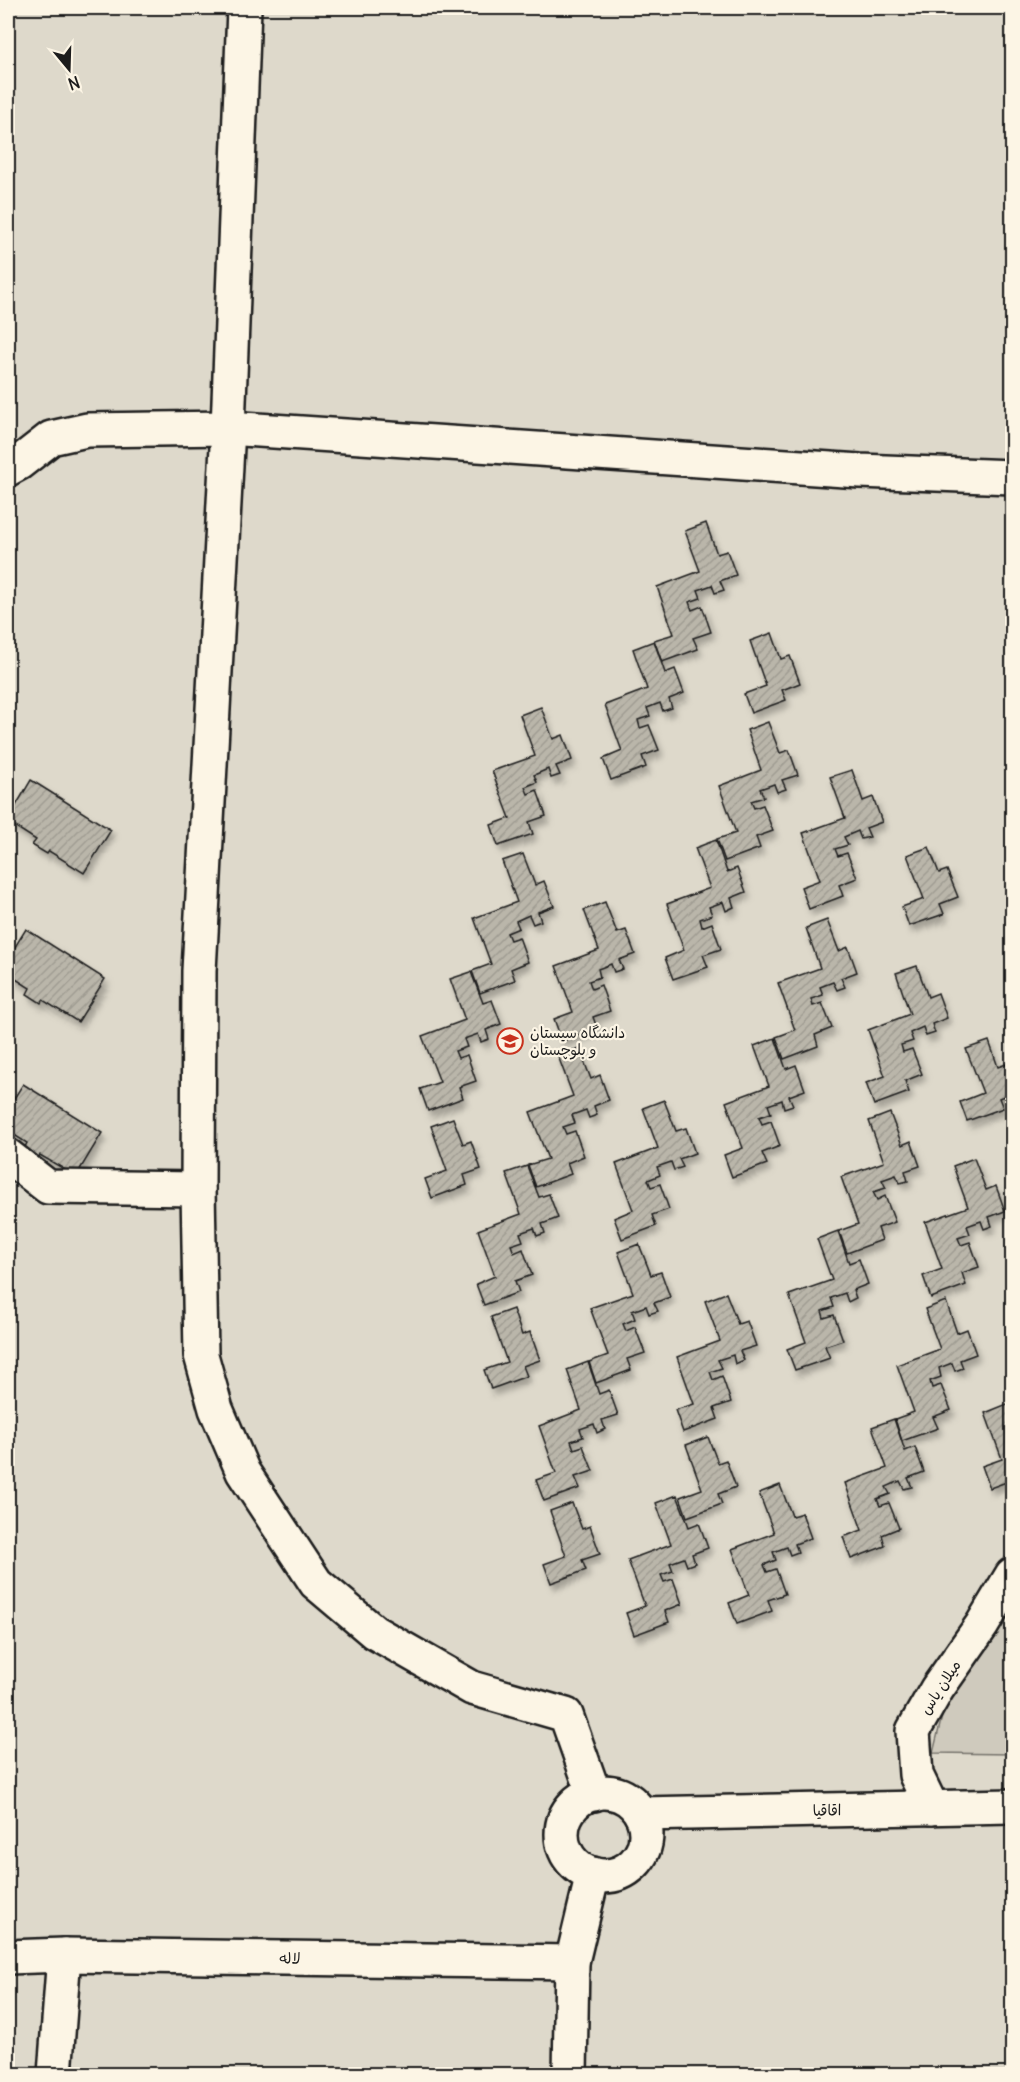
<svg xmlns="http://www.w3.org/2000/svg" width="1020" height="2082" viewBox="0 0 1020 2082" font-family="Delius,'Playpen Sans Arabic',sans-serif">
<style>
.built{fill:#ded9cb}
.park{fill:#cfcabd;stroke:#76736c;stroke-width:1.5}
.building{fill:url(#building-hatch);stroke:#1c1c1c;stroke-width:1.5;filter:url(#shadow)}
.lines{fill:none;stroke-linecap:round;stroke-linejoin:round}
.minor-casing{stroke:#1c1c1c;stroke-width:38}
.major-casing{stroke:#1c1c1c;stroke-width:38}
.minor{stroke:#fcf5e5;stroke-width:33}
.major{stroke:#fcf5e5;stroke-width:33}
.labels{text-anchor:middle;dominant-baseline:central;stroke-width:4.5;stroke-linejoin:round;paint-order:stroke}
.poi-label{font-size:15px;fill:#1c1c1c;stroke:#fcf5e5;text-anchor:start}
.street-label{font-size:15px;fill:#1c1c1c;stroke:#fcf5e5}
</style>
<defs>
<pattern id="building-hatch" width="6" height="6" patternUnits="userSpaceOnUse" patternTransform="scale(1.5)"><rect width="6" height="6" fill="#bab6aa"/><path d="M-1 1l2-2M0 6l6-6M5 7l2-2" fill="none" stroke="#9f9c92"/></pattern>
<filter id="shadow"><feDropShadow dx="3.5" dy="6" stdDeviation="3" flood-color="#0004"/></filter>
</defs>
<rect width="100%" height="100%" fill="#eee8d9"/>
<filter id="ink" filterUnits="userSpaceOnUse"><feTurbulence type="fractalNoise" baseFrequency=".0167" numOctaves="2"/><feDisplacementMap in="SourceGraphic" scale="12" xChannelSelector="R" yChannelSelector="G"/><feConvolveMatrix kernelMatrix="1 2 1 2 8 2 1 2 1" color-interpolation-filters="sRGB"/></filter>
<g filter="url(#ink)">
<!-- built -->
<rect class="built" x="8" y="8" width="1004" height="2066"/>
<!-- park -->
<polygon class="park" points="1012,1606 1012,1754 933,1753 947,1696"/>
<!-- building -->
<g class="building">
<polygon points="706,523 717,554 727,551 736,575 720,581 724,590 715,593 712,585 698,590 701,598 689,602 692,610 702,606 711,632 693,638 698,649 662,662 654,640 674,634 657,587 700,571 685,531"/>
<polygon points="772,633 781,659 790,656 800,683 782,690 786,700 751,713 744,694 766,686 750,641"/>
<polygon points="654,641 665,673 675,669 684,693 669,699 672,708 663,711 660,703 647,708 650,716 638,720 640,728 649,725 659,750 642,756 646,767 611,780 603,759 622,751 605,705 647,689 633,649"/>
<polygon points="541,707 553,739 563,735 572,760 556,766 560,775 551,778 548,769 534,775 537,782 525,787 528,794 537,790 546,816 529,822 533,834 498,846 491,825 510,818 492,771 535,756 520,715"/>
<polygon points="768,722 780,753 789,750 798,775 782,780 786,789 777,792 774,784 760,789 764,797 751,801 754,808 763,805 773,831 756,837 760,848 725,861 717,839 736,833 719,786 761,770 747,730"/>
<polygon points="852,770 863,801 873,797 882,822 866,828 870,837 861,839 858,831 844,837 848,845 835,849 838,856 847,853 857,878 839,885 843,896 809,909 801,887 820,880 803,833 845,818 830,777"/>
<polygon points="31,780 111,830 84,873 49,851 47,854 32,845 36,840 8,822 8,819"/>
<polygon points="716,840 727,872 737,868 746,892 731,898 734,907 726,911 723,902 709,907 712,915 700,919 702,927 712,923 721,949 703,955 708,967 673,979 665,958 684,950 667,904 710,888 695,848"/>
<polygon points="929,847 939,873 947,870 958,897 940,904 944,914 909,926 902,907 924,899 907,855"/>
<polygon points="523,854 535,885 544,881 554,906 538,912 541,921 533,924 529,915 516,921 519,928 507,933 510,940 519,937 528,962 511,969 515,980 480,993 472,971 491,964 474,918 517,902 502,861"/>
<polygon points="605,902 617,933 626,930 635,954 619,960 623,969 614,972 611,964 598,969 600,977 589,981 592,989 601,985 610,1011 593,1017 597,1028 562,1041 554,1019 573,1012 556,966 599,950 584,910"/>
<polygon points="827,920 839,951 848,947 857,972 841,978 845,987 837,990 833,982 820,987 823,995 811,999 813,1006 822,1003 832,1028 815,1035 818,1046 784,1059 776,1037 795,1030 778,983 820,968 806,928"/>
<polygon points="26,929 105,979 78,1022 43,1000 41,1003 27,994 30,988 8,974 8,958"/>
<polygon points="917,966 928,997 938,993 947,1018 932,1024 935,1033 926,1036 923,1027 910,1033 913,1041 901,1045 903,1052 912,1049 922,1074 905,1081 909,1092 874,1105 866,1083 885,1076 868,1030 910,1014 896,973"/>
<polygon points="471,972 483,1003 492,1000 501,1024 486,1030 489,1039 481,1042 478,1034 464,1039 467,1047 455,1051 458,1058 467,1055 476,1081 459,1087 463,1098 428,1111 420,1089 440,1082 422,1036 465,1020 450,979"/>
<polygon points="775,1038 786,1069 796,1065 805,1090 789,1096 793,1105 784,1108 782,1100 768,1105 771,1113 759,1117 762,1124 771,1121 780,1146 762,1153 767,1164 732,1177 724,1155 743,1148 726,1102 769,1086 754,1046"/>
<polygon points="989,1041 998,1067 1006,1064 1012,1081 1012,1093 999,1098 1003,1108 967,1121 960,1102 983,1093 966,1049"/>
<polygon points="579,1048 591,1079 600,1075 609,1100 594,1106 597,1115 589,1118 586,1110 572,1115 575,1123 563,1127 566,1134 575,1131 584,1156 567,1163 571,1174 536,1187 528,1165 548,1159 530,1112 573,1096 558,1056"/>
<polygon points="23,1084 102,1133 76,1176 40,1155 38,1158 24,1149 27,1143 8,1131 8,1108"/>
<polygon points="664,1100 676,1131 686,1128 695,1153 679,1159 683,1167 674,1170 671,1162 657,1167 660,1175 648,1180 651,1187 660,1184 669,1209 652,1215 656,1226 622,1239 614,1218 633,1210 616,1164 658,1148 643,1108"/>
<polygon points="890,1113 902,1145 911,1141 920,1166 905,1171 908,1181 900,1183 896,1175 882,1180 886,1188 873,1192 877,1200 885,1196 895,1222 878,1228 882,1240 847,1253 839,1231 858,1224 841,1177 884,1162 869,1121"/>
<polygon points="453,1118 463,1144 471,1141 481,1169 464,1175 467,1185 432,1198 425,1179 447,1171 431,1126"/>
<polygon points="974,1158 986,1190 996,1186 1005,1211 989,1217 992,1226 984,1229 981,1221 967,1226 970,1234 958,1238 961,1245 970,1242 979,1267 962,1273 966,1285 931,1298 923,1276 942,1269 925,1222 968,1207 953,1166"/>
<polygon points="527,1166 539,1197 549,1194 558,1218 542,1224 545,1233 537,1236 534,1228 520,1233 523,1241 511,1245 514,1253 523,1249 532,1275 515,1281 519,1292 484,1305 476,1284 495,1276 478,1230 521,1214 506,1173"/>
<polygon points="838,1231 849,1263 859,1259 868,1284 853,1290 856,1298 848,1302 845,1293 831,1298 834,1307 822,1311 824,1318 834,1315 843,1340 825,1346 830,1358 795,1370 787,1349 806,1342 789,1295 832,1280 817,1239"/>
<polygon points="639,1244 651,1275 661,1272 670,1297 654,1303 658,1311 649,1314 646,1306 632,1311 635,1319 623,1324 626,1331 635,1327 645,1353 627,1359 631,1370 596,1383 589,1362 608,1355 590,1308 633,1293 618,1252"/>
<polygon points="726,1293 738,1324 747,1321 756,1346 740,1351 744,1360 735,1364 733,1355 718,1360 722,1368 710,1372 713,1380 722,1376 731,1402 714,1408 718,1419 683,1432 675,1410 694,1404 677,1357 720,1341 705,1301"/>
<polygon points="946,1301 957,1333 967,1329 976,1354 960,1360 963,1368 955,1371 952,1363 939,1368 941,1377 930,1381 932,1388 941,1385 951,1410 933,1417 938,1428 902,1441 895,1419 914,1412 897,1365 940,1349 925,1309"/>
<polygon points="513,1309 522,1335 530,1332 540,1360 523,1366 527,1376 491,1389 484,1370 507,1362 491,1317"/>
<polygon points="588,1362 599,1394 609,1390 618,1415 602,1420 605,1429 597,1433 594,1424 580,1429 583,1437 571,1441 574,1449 583,1446 593,1471 575,1477 580,1488 544,1501 536,1480 556,1473 539,1426 581,1410 567,1370"/>
<polygon points="1012,1402 1012,1480 990,1488 982,1466 1002,1459 985,1413"/>
<polygon points="894,1419 905,1451 915,1447 924,1472 908,1478 912,1487 904,1489 900,1481 886,1487 890,1494 877,1499 880,1506 889,1503 899,1528 882,1535 885,1546 851,1559 843,1537 862,1530 845,1483 887,1468 872,1427"/>
<polygon points="708,1437 718,1463 726,1460 736,1487 718,1494 722,1504 687,1517 680,1497 702,1489 686,1445"/>
<polygon points="780,1485 792,1516 802,1513 811,1538 795,1544 798,1552 790,1555 787,1547 773,1552 776,1560 764,1565 767,1572 776,1569 785,1594 768,1600 772,1611 737,1624 729,1603 749,1595 732,1549 774,1533 759,1493"/>
<polygon points="677,1495 689,1527 699,1523 708,1548 692,1554 695,1563 687,1566 684,1558 670,1563 673,1571 661,1575 664,1582 673,1579 682,1604 665,1611 669,1622 634,1635 626,1613 645,1606 628,1560 671,1544 656,1503"/>
<polygon points="572,1503 582,1529 590,1526 600,1554 582,1560 586,1570 551,1583 544,1564 566,1556 550,1511"/>
</g>
<g class="lines">
<!-- minor casing -->
<g class="minor-casing">
<g id="minor">
<polyline points="244,8 228,428 199,971 198,1189 201,1355 216,1409 243,1472 316,1583 374,1632 472,1688 566,1715 594,1794"/>
<polyline points="8,469 19,463 51,438 87,430 228,428 860,471 1012,477"/>
<polyline points="8,1156 48,1187 198,1189"/>
<circle cx="604" cy="1834" r="42"/>
<polyline points="932,1808 916,1775 913,1731 937,1689 982,1625 1012,1575"/>
<polyline points="8,1957 64,1955 572,1962"/>
<polyline points="55,2074 64,1955"/>
<polyline points="570,2074 572,1962 593,1874"/>
</g>
</g>
<!-- major casing -->
<g class="major-casing">
<polyline id="major" points="641,1814 1012,1806"/>
</g>
<!-- minor -->
<use href="#minor" class="minor"/>
<!-- major -->
<use href="#major" class="major"/>
</g>
</g>
<!-- icons -->
<defs>
<g id="university-ring" transform="scale(1.35)"><circle r="9.5" fill="#fcf5e5" stroke="#c8321e" stroke-width="1.5"/><path d="M0-5L7-2L0 1L-7-2ZM-4 1L0 2.5L4 1V4Q0 6-4 4Z" fill="#c8321e"/></g>
</defs>
<g fill-rule="evenodd">
<use href="#university-ring" x="510" y="1041"/>
</g>
<g class="labels">
<!-- poi labels -->
<g class="poi-label">
<text x="530" y="1032">دانشگاه سیستان<tspan x="530" dy="17">و بلوچستان</tspan></text>
</g>
<!-- street labels -->
<g class="street-label">
<text transform="translate(940 1687) rotate(-57)">میلان یاس</text>
<text transform="translate(827 1810) rotate(-1)">اقاقیا</text>
<text transform="translate(290 1958) rotate(1)">لاله</text>
</g>
</g>
<!-- margin -->
<rect width="1020" height="2082" fill="none" stroke="#fcf5e5" stroke-width="30"/>
<rect x="15" y="15" width="990" height="2052" fill="none" stroke="#1c1c1c" stroke-width="2" filter="url(#ink)"/>
<!-- north arrow -->
<g transform="translate(69 69) rotate(161)" stroke="#fcf5e5" stroke-width="4.5" paint-order="stroke">
<path d="M0-4.5L10 22L0 15L-10 22Z" fill="#1c1c1c"/>
<text y="-9" font-size="16" font-weight="bold" text-anchor="middle" fill="#1c1c1c">N</text>
</g>
</svg>
